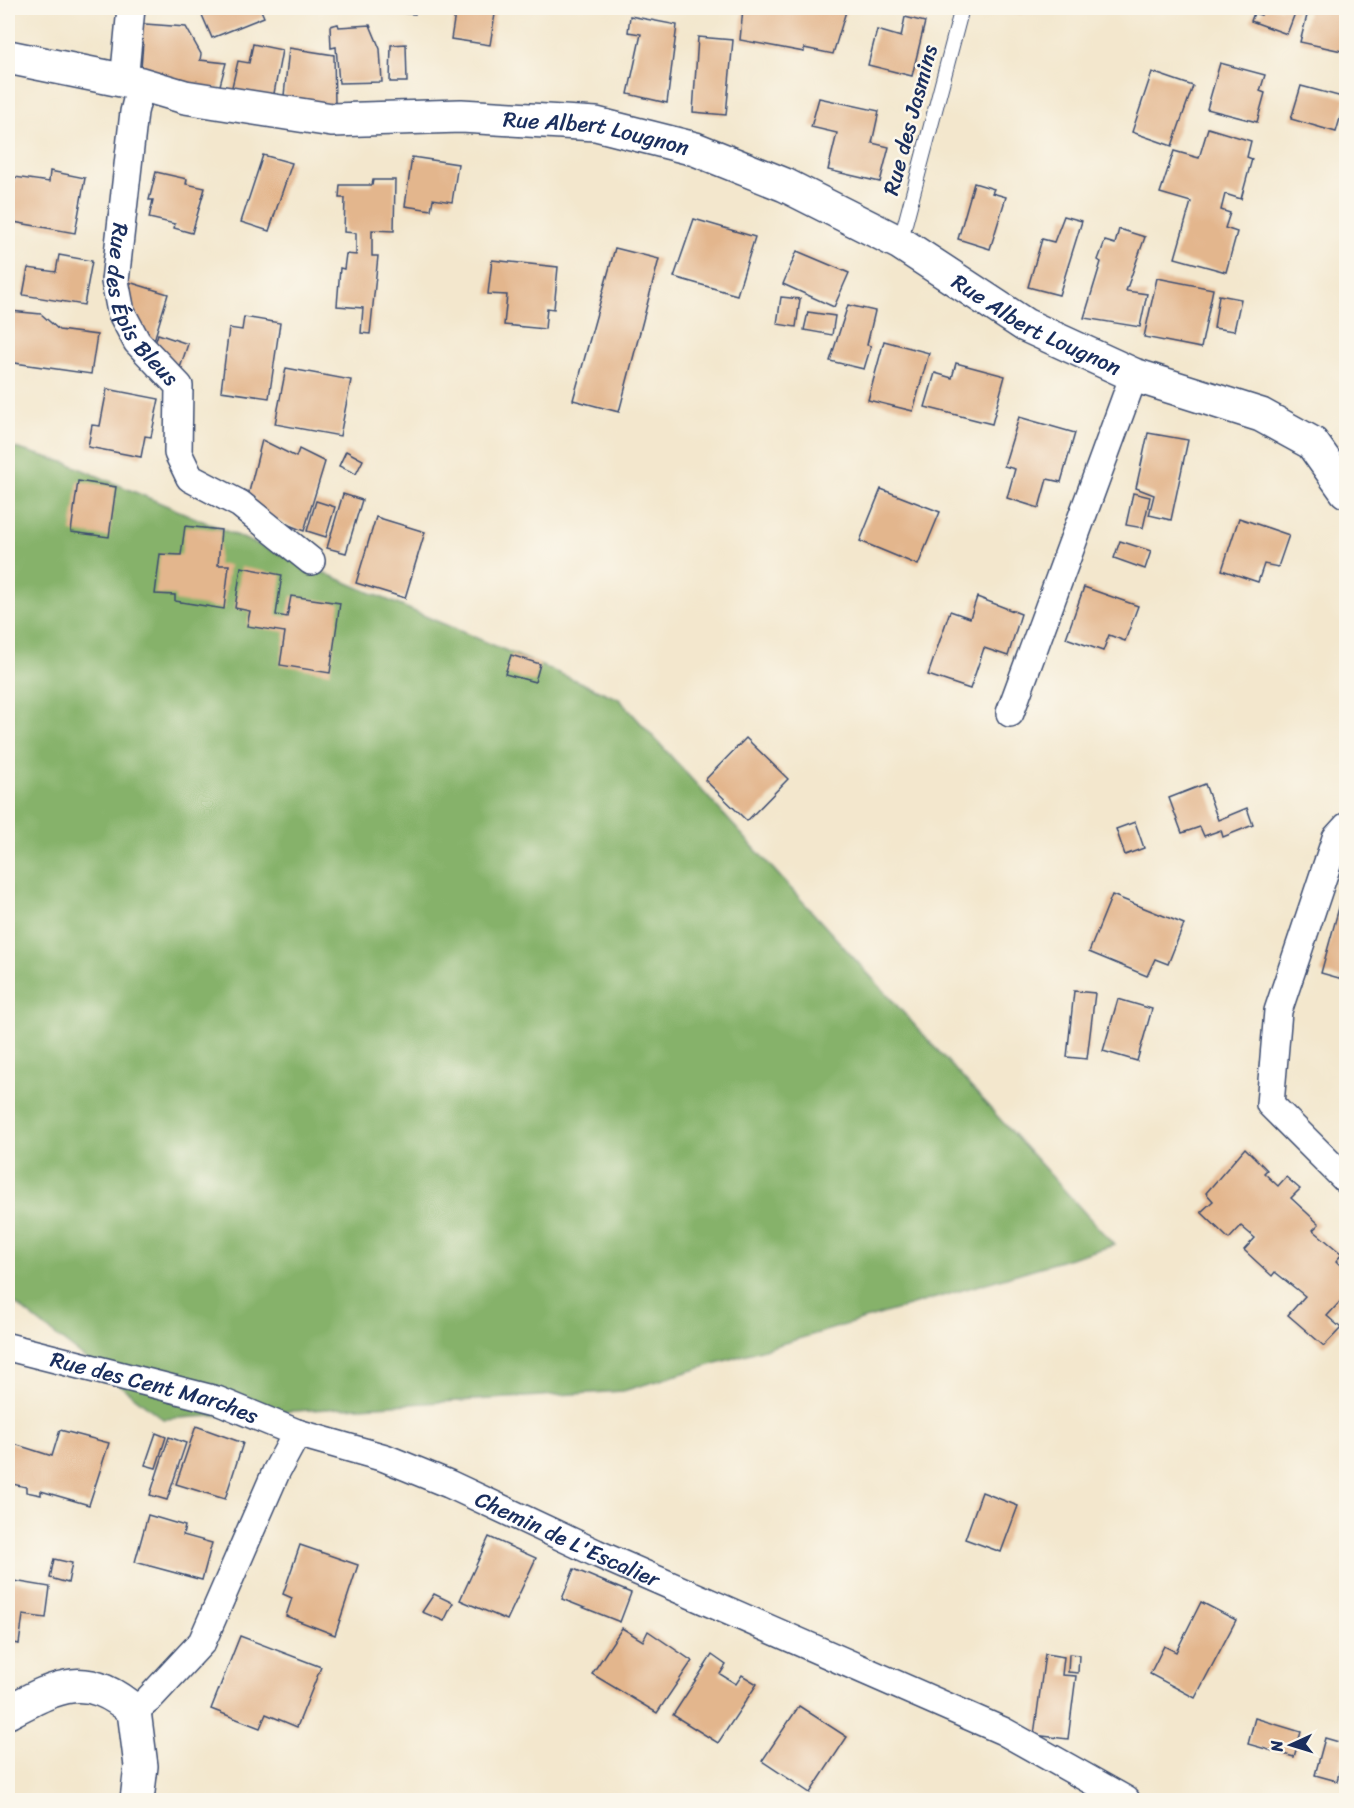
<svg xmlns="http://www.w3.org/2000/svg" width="1354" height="1808" viewBox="0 0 1354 1808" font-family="Sriracha,sans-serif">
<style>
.forest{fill:#86b26b;stroke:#507064;stroke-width:1.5}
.building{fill:#e3b68d}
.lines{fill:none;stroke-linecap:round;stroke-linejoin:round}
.service-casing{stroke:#3b4b6f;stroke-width:16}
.minor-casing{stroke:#3b4b6f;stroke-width:30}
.tertiary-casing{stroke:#3b4b6f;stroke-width:36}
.secondary-casing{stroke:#3b4b6f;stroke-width:36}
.service{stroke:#fff;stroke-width:14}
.minor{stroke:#fff;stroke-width:27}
.tertiary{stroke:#fff;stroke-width:33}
.secondary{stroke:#fff;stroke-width:33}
.labels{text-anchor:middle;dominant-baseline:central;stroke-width:5;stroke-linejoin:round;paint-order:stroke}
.street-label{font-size:22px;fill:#1b2f5e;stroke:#fbf7ec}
</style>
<rect width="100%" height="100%" fill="#fbf7ec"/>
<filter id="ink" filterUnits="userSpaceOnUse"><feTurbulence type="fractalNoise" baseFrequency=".0167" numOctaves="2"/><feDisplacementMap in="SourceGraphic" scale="12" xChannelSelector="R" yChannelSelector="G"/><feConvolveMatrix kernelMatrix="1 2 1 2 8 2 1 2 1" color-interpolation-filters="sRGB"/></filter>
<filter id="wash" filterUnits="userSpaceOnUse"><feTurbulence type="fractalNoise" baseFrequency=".008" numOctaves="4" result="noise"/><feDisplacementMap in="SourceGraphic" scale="24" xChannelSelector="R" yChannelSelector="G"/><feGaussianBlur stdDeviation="1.35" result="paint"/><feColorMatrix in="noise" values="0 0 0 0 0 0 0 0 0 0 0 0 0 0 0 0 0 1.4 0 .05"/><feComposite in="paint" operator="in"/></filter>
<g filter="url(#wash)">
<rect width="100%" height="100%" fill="#f3e7cd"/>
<!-- forest -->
<polygon class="forest" points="8,446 67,463 619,699 1114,1245 623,1391 163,1419 8,1298"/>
<g id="blocks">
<!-- building -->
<g class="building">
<polygon points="199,8 260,8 264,17 212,38"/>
<polygon points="383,8 415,8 415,14 383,12"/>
<polygon points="456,8 496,8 490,45 451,39"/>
<polygon points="743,8 847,8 833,54 804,48 804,52 740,40"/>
<polygon points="990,8 1023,8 1023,14 990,10"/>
<polygon points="1264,8 1297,8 1287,34 1251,21 1254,13 1261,15"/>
<polygon points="1309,8 1346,8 1346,37 1342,51 1300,42"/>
<polygon points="630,16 677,25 667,103 628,94 641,34 628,32"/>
<polygon points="905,17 925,22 912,76 868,65 877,30 901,37"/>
<polygon points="131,23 186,27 201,54 200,60 226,63 219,89 140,83 143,42 130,41"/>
<polygon points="338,24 339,27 370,25 380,49 382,82 339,83 336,47 331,48 330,26"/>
<polygon points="698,37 733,40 726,115 693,112"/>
<polygon points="253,44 282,50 273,99 231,91 238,61 249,63"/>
<polygon points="406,44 407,82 390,82 391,45"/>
<polygon points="289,48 334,55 335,104 283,105"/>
<polygon points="1220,63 1265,75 1260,91 1265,93 1257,122 1207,109"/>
<polygon points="1152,72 1193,86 1172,146 1132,132"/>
<polygon points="1301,86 1346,98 1336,132 1291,119"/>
<polygon points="819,98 879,111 872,143 889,147 880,182 828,170 837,133 811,127"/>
<polygon points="1208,128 1251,141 1247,157 1252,159 1241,199 1225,194 1221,210 1230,213 1225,228 1237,232 1226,272 1175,258 1191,202 1160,193 1174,151 1199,158"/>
<polygon points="263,155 292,163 269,231 241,222"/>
<polygon points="412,157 458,164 452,202 433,199 431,210 405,206"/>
<polygon points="50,171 85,178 75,233 8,221 8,186 13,187 15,177 49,182"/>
<polygon points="156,172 187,179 186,184 205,188 192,233 174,228 175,224 149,218 153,200 149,200"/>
<polygon points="373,180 395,180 394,231 372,230 372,256 378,256 370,334 361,333 363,308 337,306 340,268 344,269 346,254 356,255 356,233 344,232 345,198 339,198 340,185 372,185"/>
<polygon points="974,183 994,189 992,193 1006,197 990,249 958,239"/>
<polygon points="1064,216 1082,221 1059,295 1028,287 1042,239 1054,242"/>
<polygon points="694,219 755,237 737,295 674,277"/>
<polygon points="1119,229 1145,237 1126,291 1147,294 1140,327 1084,318 1101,262 1098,260 1105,241 1115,244"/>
<polygon points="615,248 659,259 619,412 573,400"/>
<polygon points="797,251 849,273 834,307 783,284"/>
<polygon points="59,255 92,261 84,305 23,295 28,268 56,272"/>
<polygon points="492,260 558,267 554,309 547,308 545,329 504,325 507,295 488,294"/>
<polygon points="1157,278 1213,289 1201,348 1144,337"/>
<polygon points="119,279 168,294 152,347"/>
<polygon points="1219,295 1241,299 1234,331 1214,328"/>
<polygon points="781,297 800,299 796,327 777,324"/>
<polygon points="848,305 875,311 867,345 871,346 864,369 830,361"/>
<polygon points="10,311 41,314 59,330 97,335 91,374 8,362"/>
<polygon points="808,312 835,316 832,335 804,330"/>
<polygon points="244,317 280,323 269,398 221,391 229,328 242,330"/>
<polygon points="158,334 188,344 180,368 150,359"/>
<polygon points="884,341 929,353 913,411 868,400"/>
<polygon points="956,363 1005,376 992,424 925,407 935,373 952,378"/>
<polygon points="286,368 351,380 340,436 275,424"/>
<polygon points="107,389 159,399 151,437 145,436 141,457 88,447 92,425 100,426"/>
<polygon points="1019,417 1075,433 1061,482 1047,479 1039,508 1007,498 1015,469 1004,466"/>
<polygon points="1148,433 1188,440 1171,520 1149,515 1154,495 1136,488"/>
<polygon points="262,440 296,457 299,449 325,462 304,531 251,510 256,498 248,496"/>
<polygon points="346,451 363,460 356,474 339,466"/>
<polygon points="78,481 116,487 109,537 71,532"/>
<polygon points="881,489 940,512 918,565 860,541"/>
<polygon points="1133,493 1150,497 1143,528 1126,525"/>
<polygon points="343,494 362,500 346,553 327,548"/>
<polygon points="316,501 335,507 326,537 307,531"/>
<polygon points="376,517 425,532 405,598 356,583"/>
<polygon points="1239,518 1289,535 1278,567 1264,564 1258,582 1222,570"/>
<polygon points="185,526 221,530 218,565 229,565 224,609 175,601 175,595 155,594 160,554 181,555"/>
<polygon points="1120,541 1151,551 1145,569 1114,558"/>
<polygon points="241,567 282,575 276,615 287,617 291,596 340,603 330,673 280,665 285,632 247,626 250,611 235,608"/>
<polygon points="1084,587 1138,606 1125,641 1109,635 1103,651 1066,638"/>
<polygon points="977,597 1021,614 1008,656 984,648 970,689 928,675 950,611 970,618"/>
<polygon points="511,655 540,664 535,682 505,674"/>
<polygon points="746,738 788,779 747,821 705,780"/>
<polygon points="1205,784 1218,820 1247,808 1253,825 1223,837 1221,830 1204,836 1200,827 1182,833 1169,798"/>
<polygon points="1135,822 1144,848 1125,855 1116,829"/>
<polygon points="1112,895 1184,924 1168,964 1155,959 1147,976 1089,952"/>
<polygon points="1340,904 1346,905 1346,980 1321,973"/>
<polygon points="1074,991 1095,993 1087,1059 1067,1057"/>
<polygon points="1118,999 1152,1009 1137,1061 1103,1051"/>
<polygon points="1245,1148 1267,1170 1264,1173 1278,1186 1286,1177 1300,1189 1291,1198 1319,1224 1313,1230 1342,1254 1336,1261 1346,1271 1346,1295 1327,1316 1341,1328 1324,1346 1288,1315 1305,1296 1275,1272 1272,1276 1244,1250 1255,1238 1241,1226 1229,1239 1201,1212 1213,1201 1206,1193"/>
<polygon points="196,1426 243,1443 225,1499 176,1484"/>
<polygon points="60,1430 109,1443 89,1505 41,1491 41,1495 26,1492 26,1487 8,1483 8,1442 52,1456"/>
<polygon points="156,1433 166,1437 156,1468 145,1465"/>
<polygon points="169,1437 186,1443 167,1500 150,1495"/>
<polygon points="982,1492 1018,1506 1001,1552 965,1539"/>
<polygon points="148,1515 185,1526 183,1535 212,1543 202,1580 135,1562"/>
<polygon points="489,1537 536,1558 507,1620 460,1600"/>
<polygon points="300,1545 358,1565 335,1635 286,1616 292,1598 283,1594"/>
<polygon points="54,1559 72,1563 68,1583 50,1578"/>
<polygon points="574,1569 631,1593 620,1622 562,1599"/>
<polygon points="8,1580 50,1587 46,1618 23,1615 19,1644 8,1642"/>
<polygon points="434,1594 453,1603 444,1621 422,1612"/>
<polygon points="1201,1602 1236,1620 1195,1698 1150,1674 1164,1646 1176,1652"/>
<polygon points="622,1628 643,1641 648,1631 692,1661 657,1713 592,1674"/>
<polygon points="240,1636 321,1667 297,1727 266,1714 260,1728 211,1709"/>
<polygon points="1045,1654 1064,1657 1062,1675 1076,1676 1068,1739 1034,1735"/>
<polygon points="1069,1654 1079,1655 1078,1673 1068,1672"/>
<polygon points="712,1655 726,1665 720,1674 736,1684 742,1675 757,1684 718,1743 673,1715"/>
<polygon points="799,1706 847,1737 810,1793 762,1761"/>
<polygon points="1255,1718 1301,1732 1294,1757 1248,1744"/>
<polygon points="1325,1738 1346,1744 1337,1781 1315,1775"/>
</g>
</g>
</g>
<g filter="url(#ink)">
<use href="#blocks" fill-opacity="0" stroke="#3b4b6f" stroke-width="1.5"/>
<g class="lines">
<!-- service casing -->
<g class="service-casing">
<polyline id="service" points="900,243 962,8"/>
</g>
<!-- minor casing -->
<g class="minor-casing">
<g id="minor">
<polyline points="124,82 131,8"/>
<path id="s1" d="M141 84 134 112 115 281 121 312 137 342 179 386 178 453 190 478 240 504 311 561"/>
<polyline points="1010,713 1134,375"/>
<polyline points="1346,827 1336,838 1278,1011 1270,1104 1346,1180"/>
<path id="s2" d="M8 1347 217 1400 297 1433"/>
<path id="s3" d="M134 1711 148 1700 202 1642 276 1472 297 1433 385 1458 449 1484 596 1553 1003 1731 1126 1800"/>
</g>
</g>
<!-- tertiary casing -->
<g class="tertiary-casing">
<g id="tertiary">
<path id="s4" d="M8 57 141 84 185 97 332 120 461 116 596 124 695 149 785 185 900 243 1025 325 1134 375 1261 415 1312 443 1346 491"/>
</g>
</g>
<!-- secondary casing -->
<g class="secondary-casing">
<path id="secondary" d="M8 1712C57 1686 86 1669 134 1711L141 1766 137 1800"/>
</g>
<!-- service -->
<use href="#service" class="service"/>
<!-- minor -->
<use href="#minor" class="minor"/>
<!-- tertiary -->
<use href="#tertiary" class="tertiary"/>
<!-- secondary -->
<use href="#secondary" class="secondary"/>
</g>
</g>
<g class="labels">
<!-- street labels -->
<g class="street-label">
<text transform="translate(910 120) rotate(-75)">Rue des Jasmins</text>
<text stroke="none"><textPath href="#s4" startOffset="596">Rue Albert Lougnon</textPath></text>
<text stroke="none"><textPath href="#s1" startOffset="230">Rue des Épis Bleus</textPath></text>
<text stroke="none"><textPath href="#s4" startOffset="1082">Rue Albert Lougnon</textPath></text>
<text stroke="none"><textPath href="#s2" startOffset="152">Rue des Cent Marches</textPath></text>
<text stroke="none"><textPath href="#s3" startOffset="618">Chemin de L'Escalier</textPath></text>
</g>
</g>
<!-- margin -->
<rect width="1354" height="1808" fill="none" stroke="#fbf7ec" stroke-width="30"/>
<!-- north arrow -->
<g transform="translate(1291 1745) rotate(266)" stroke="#fbf7ec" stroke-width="4.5" paint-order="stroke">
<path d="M0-4.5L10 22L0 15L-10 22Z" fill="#1b2f5e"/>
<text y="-9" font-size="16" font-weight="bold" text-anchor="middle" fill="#1b2f5e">N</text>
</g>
</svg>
